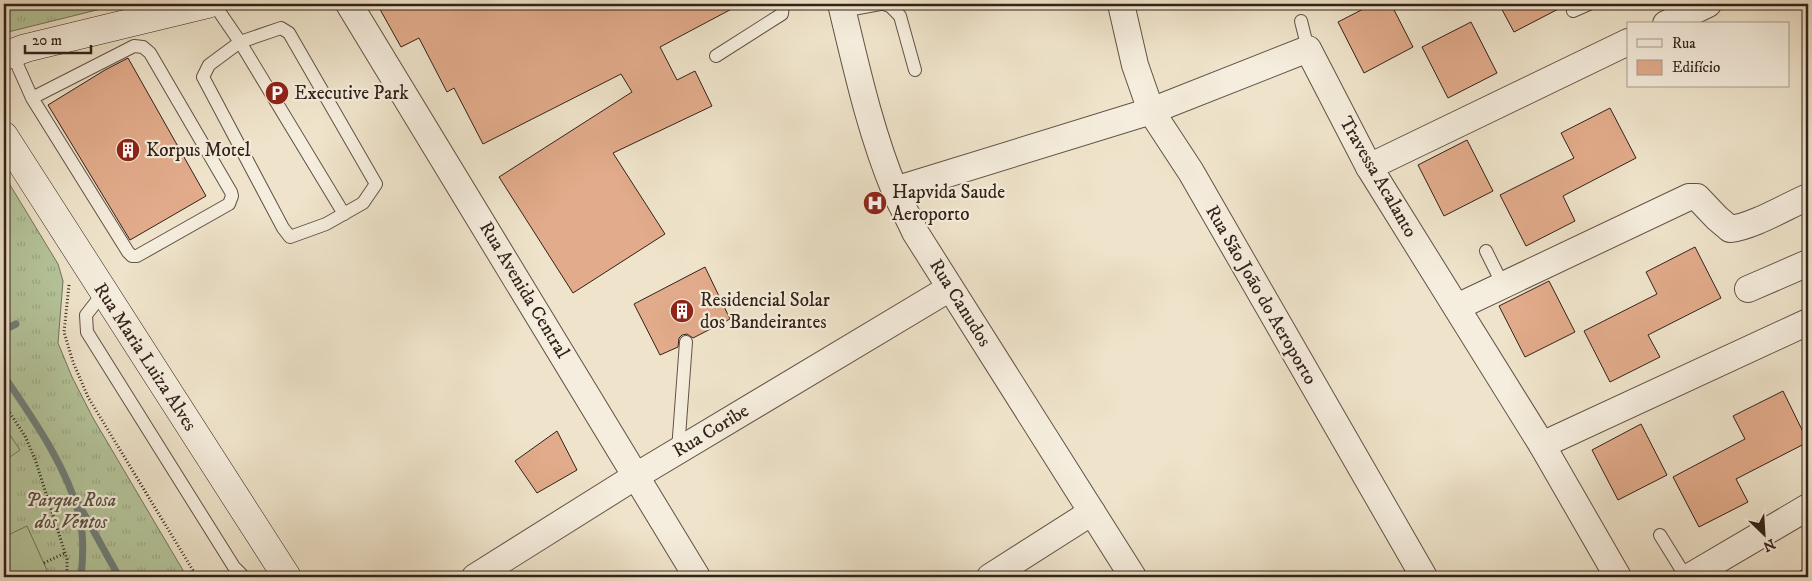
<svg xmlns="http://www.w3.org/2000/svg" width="1812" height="581" viewBox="0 0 1812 581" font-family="'IM FELL DW Pica',serif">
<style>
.grass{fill:url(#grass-tufts);stroke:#74745a}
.pitch{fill:#b5c59b;stroke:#74745a}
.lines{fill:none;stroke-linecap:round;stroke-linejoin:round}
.stream{stroke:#70807b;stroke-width:7}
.building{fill:#e2ab8b;stroke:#32221a}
.lane-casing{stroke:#615246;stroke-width:14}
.street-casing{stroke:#615246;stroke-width:28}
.secondary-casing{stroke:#32221a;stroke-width:29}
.path{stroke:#32221a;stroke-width:3;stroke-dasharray:1 2.5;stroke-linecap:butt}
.lane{stroke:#f5eddd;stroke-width:12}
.street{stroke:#f5eddd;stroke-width:26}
.secondary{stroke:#f5eddd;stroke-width:28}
.labels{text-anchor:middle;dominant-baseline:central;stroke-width:4.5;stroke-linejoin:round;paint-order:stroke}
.poi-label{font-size:19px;fill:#32221a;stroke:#f5eddd;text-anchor:start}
.street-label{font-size:19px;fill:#32221a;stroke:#f5eddd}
.park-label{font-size:19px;font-style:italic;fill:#595341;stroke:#f5eddd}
</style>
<defs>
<pattern id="grass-tufts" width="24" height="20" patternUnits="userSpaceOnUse" patternTransform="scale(1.25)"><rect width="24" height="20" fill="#b5c59b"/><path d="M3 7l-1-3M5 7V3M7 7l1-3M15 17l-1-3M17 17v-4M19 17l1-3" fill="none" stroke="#9ca985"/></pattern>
</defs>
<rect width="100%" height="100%" fill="#efe4cb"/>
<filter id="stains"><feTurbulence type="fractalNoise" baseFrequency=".004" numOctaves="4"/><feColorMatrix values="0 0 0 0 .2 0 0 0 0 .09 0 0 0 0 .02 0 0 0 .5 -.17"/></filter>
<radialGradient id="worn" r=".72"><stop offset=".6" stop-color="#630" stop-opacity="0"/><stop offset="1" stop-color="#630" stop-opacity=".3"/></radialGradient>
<!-- grass -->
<g class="grass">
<polygon points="4,4 121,4 4,33"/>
<polygon points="4,175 58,264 63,281 58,343 72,377 93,418 187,577 4,577"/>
</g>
<!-- pitch -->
<g class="pitch">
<polygon points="4,426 20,450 4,461"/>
<polygon points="27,526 50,577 8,577 4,568 4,537"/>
</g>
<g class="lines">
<!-- stream -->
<g class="stream">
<polyline points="4,330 16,324"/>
<path d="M4 376C32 417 70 471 80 520 84 538 83 559 81 577"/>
<polyline points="77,501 119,577"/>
</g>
</g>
<!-- building -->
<g class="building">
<polygon points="377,4 741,4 660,47 677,80 695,71 712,106 613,153 665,234 573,293 499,177 632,92 621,74 483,144 454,88 447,92 419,38 401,47"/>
<polygon points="1373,4 1391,4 1413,47 1364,73 1338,22"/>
<polygon points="1499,4 1568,4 1514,32"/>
<polygon points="1471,22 1497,73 1448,98 1422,47"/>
<polygon points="128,58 206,196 130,240 48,105 105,70"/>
<polygon points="1610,108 1636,158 1563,196 1575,221 1526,246 1500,195 1574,158 1561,133"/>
<polygon points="1467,140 1493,191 1444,216 1418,165"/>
<polygon points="1695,247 1721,298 1648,335 1660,357 1610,382 1584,331 1657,294 1646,272"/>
<polygon points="705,267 730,319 693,338 687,334 682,335 679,338 678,347 660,355 634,304"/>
<polygon points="1549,281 1575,332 1525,357 1499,306"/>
<polygon points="1783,391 1808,442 1736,479 1748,502 1699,527 1673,477 1745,439 1733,416"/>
<polygon points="1641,424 1667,475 1618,500 1592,450"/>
<polygon points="557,431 577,470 537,493 515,461"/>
</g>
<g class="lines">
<!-- lane casing -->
<g class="lane-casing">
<g id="lane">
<polyline points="214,4 240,42 344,214"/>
<polyline points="884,4 890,6 900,16 915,70"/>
<polyline points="842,11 880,4"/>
<polyline points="1573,11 1589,4"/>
<polyline points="1301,21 1308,49"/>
<polygon points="281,28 289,33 376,184 363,203 326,224 290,237 283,228 203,77 209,65 240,42"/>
<polyline points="12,53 32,98 128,252 132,256 137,256 229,204 232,196 231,192 150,53 143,47 134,46 32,98"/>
<polyline points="716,56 782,14 783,4"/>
<polyline points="1486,251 1503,285"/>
<polyline points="104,292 86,315 87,332 234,567 244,577"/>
<polyline points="678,450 686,342"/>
<polyline points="1660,535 1686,577"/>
<polyline points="1803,577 1808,574"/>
</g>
</g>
<!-- street casing -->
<g class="street-casing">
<g id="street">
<polyline points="349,4 697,577"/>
<path d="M841 4C856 66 870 131 895 191 901 205 909 218 915 232L1133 577"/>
<polyline points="1121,4 1135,65 1151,111 1191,172 1424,577"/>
<polyline points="1666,24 1708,4"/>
<polyline points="1369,167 1628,42"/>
<polyline points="895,190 1151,111 1308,49 1369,167 1542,445 1618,577"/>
<polyline points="1748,289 1808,263"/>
<path d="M1457 307 1689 197H1697L1717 218 1730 229C1752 227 1787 206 1808 197"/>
<polyline points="1542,445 1808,322"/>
<polyline points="475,577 636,476 950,288"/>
<polyline points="990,577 1092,512"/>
<polyline points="1689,577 1808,507"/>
</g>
</g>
<!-- secondary casing -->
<g class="secondary-casing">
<g id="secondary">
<polyline points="4,56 26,48 208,4"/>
<polyline points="4,136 287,577"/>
</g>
</g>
<!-- path -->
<g class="path">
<polyline points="69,285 64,332 73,362 88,397 197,577"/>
<polyline points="4,404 25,436 35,459 67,559 67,577"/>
<polyline points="44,563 65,553"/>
</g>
<!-- lane -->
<use href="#lane" class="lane"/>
<!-- street -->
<use href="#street" class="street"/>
<!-- secondary -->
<use href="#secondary" class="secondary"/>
</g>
<!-- icons -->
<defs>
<g id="parking-disc" transform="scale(1.25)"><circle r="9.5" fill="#8f2418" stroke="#f5eddd"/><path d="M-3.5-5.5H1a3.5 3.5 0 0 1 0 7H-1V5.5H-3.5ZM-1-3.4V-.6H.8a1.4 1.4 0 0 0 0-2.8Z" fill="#fff"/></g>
<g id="building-disc" transform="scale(1.25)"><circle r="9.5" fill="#8f2418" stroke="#f5eddd"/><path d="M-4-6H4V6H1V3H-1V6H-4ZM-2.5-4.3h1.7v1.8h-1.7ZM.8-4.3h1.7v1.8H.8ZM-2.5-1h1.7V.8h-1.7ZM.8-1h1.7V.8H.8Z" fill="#fff"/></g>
<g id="hospital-disc" transform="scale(1.25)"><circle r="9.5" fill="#8f2418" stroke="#f5eddd"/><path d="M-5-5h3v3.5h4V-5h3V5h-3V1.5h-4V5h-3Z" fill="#fff"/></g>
</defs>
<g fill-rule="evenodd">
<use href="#parking-disc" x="277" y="93"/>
<use href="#building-disc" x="128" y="150"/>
<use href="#hospital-disc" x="875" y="203"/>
<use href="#building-disc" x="682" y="311"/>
</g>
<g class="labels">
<!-- poi labels -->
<g class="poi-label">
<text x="294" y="93">Executive Park</text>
<text x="146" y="150">Korpus Motel</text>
<text x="892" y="192">Hapvida Saude<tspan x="892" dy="22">Aeroporto</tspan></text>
<text x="700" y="300">Residencial Solar<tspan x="700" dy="22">dos Bandeirantes</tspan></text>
</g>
<!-- street labels -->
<g class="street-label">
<text transform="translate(1378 177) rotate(60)">Travessa Acalanto</text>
<text transform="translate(524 290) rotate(59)">Rua Avenida Central</text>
<text transform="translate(1261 295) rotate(60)">Rua São João do Aeroporto</text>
<text transform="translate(960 303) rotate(58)">Rua Canudos</text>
<text transform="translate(145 357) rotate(57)">Rua Maria Luiza Alves</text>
<text transform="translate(711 431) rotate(-31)">Rua Coribe</text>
</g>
<!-- park labels -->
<g class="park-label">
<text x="71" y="500">Parque Rosa<tspan x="71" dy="22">dos Ventos</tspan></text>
</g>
</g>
<!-- margin -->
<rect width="1812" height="581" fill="none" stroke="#efe4cb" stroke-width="20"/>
<rect x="5" y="5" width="1802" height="571" fill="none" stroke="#32221a" stroke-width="2.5"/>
<rect x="10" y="10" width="1792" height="561" fill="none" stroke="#32221a"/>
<!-- legend -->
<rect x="1627" y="22" width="162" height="65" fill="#f5eddd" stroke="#a79c8f"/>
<rect x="1637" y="39" width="25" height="8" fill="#f5eddd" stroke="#a79c8f"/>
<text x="1672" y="48" font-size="15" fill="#32221a">Rua</text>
<rect x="1637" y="60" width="25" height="15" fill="#e2ab8b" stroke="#a79c8f"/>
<text x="1672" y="72" font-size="15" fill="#32221a">Edifício</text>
<!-- north arrow -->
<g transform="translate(1764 534) rotate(155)" stroke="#f5eddd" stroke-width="4" paint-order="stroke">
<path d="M0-4L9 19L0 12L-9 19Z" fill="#32221a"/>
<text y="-8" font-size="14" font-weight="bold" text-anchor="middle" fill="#32221a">N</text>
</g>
<!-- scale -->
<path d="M25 45v8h66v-8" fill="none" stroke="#32221a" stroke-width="2.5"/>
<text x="32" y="45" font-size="15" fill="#32221a" stroke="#f5eddd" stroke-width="4" paint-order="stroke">20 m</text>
<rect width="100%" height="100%" filter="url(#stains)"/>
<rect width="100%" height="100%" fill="url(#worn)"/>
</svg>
